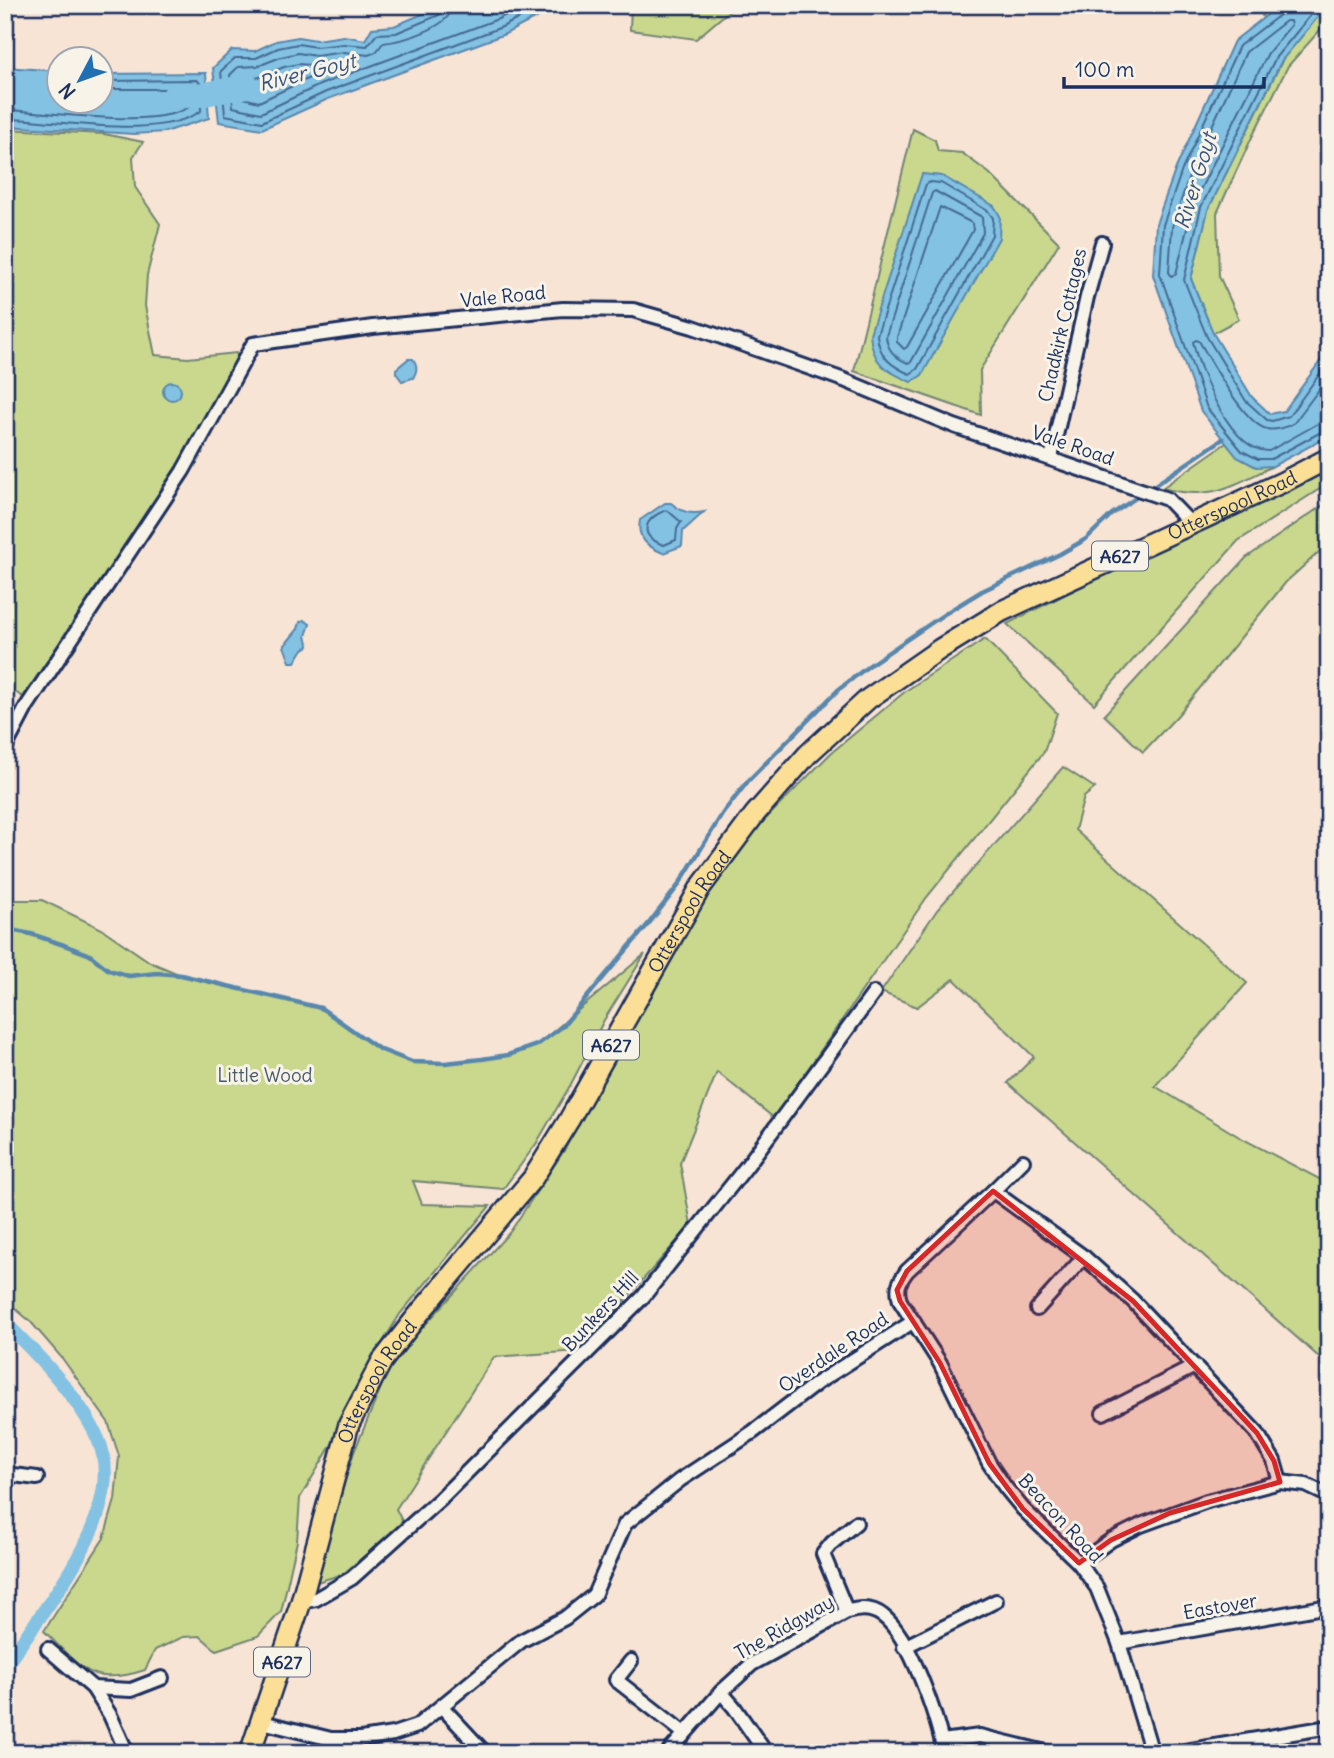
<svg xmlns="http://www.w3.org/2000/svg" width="1334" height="1758" viewBox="0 0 1334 1758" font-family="Delius,sans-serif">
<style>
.green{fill:#c9d88c;stroke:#728475;stroke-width:2}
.water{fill:#83c2e3;stroke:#5987ae;stroke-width:2}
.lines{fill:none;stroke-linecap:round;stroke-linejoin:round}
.shore{stroke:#456a93;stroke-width:2}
.stream{stroke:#5987ae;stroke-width:4.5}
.canal{stroke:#83c2e3;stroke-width:14}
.river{stroke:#83c2e3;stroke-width:24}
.street-casing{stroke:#1b2f5e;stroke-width:18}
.primary-casing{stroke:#1b2f5e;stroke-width:24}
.street{stroke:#f7f3e8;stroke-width:12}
.primary{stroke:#fbdf96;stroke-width:19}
.marked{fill:#d62828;fill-opacity:0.2;stroke:#d62828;stroke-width:5;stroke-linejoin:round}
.labels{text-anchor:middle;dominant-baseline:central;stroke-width:6;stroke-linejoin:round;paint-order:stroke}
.shield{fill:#f7f3e8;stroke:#5d6a87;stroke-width:2}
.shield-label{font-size:18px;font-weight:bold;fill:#1b2f5e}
.street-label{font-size:19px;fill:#1b2f5e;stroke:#f7f3e8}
.park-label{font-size:19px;fill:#46596a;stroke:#f7f3e8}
.water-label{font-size:21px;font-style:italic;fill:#35547f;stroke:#f7f3e8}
</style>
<rect width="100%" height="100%" fill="#f7e4d4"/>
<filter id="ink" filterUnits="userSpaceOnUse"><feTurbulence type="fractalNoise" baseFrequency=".0143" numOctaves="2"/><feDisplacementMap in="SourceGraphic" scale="14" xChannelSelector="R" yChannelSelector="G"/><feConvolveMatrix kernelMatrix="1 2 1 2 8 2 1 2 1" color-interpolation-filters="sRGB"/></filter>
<g filter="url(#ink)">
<!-- green -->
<g class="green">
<polygon points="631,5 736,5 696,39 630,30"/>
<polygon points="1259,5 1329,5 1329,20 1288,66 1252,137 1217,213 1219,276 1239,319 1213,333 1191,279 1208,210 1282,61 1269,39"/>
<polygon points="5,129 104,134 143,142 133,157 135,187 160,224 147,275 145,306 155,355 188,358 236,353 239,361 160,496 23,697 5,686"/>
<polygon points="913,129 935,140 938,151 962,153 989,173 1059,243 980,370 981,415 854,371"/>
<path d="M1226 443C1240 460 1251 467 1273 466 1229 487 1211 501 1162 488Z"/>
<polygon points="1329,462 1329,483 1238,541 1094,704 1007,624"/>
<polygon points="1329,501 1329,543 1286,582 1178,715 1143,752 1104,715 1246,558"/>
<polygon points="985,639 1057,713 1044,752 927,897 774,1118 717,1072 680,1163 691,1225 580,1351 494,1357 396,1509 403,1523 343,1574 314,1583 354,1452 392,1361 510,1232 565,1149 697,908 746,839 831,753 907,690"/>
<polygon points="1063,767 1095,788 1084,797 1075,830 1247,983 1155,1086 1241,1138 1329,1184 1329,1366 1008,1083 1034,1057 954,979 917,1007 881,992 937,910"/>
<path d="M5 900H42L102 929 150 962 181 975 321 1008 379 1049 412 1062 445 1063 482 1059 508 1055 537 1045 645 954 604 1020 571 1084 536 1144 503 1189 413 1181 422 1204 490 1206 400 1314 359 1381 335 1439 300 1498 297 1541 281 1612 258 1636 216 1650 200 1636 183 1637 155 1650 145 1670C90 1688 81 1667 44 1631L104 1538 115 1500 119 1456 108 1422 62 1358 30 1321 5 1300Z"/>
</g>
<!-- water -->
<g class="water">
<polygon points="444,5 561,5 505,34 328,99 262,129 219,122 213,68 232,50 255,51 276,41 298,37 316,40 344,36 365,40 372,28 394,26"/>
<polygon points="1280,5 1328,5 1282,60 1208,210 1191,279 1213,333 1252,397 1270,414 1284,411 1329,349 1329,433 1325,438 1273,466 1256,467 1237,457 1201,411 1153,275 1156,224 1176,168 1234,41"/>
<polygon points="5,67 59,71 60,102 102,102 102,74 206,73 209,118 165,132 134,134 5,126"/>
<path d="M922 174 942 176 994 206 1000 216 999 238 922 375 911 382C886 371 872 364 870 334Z"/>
<path d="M408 359H413C418 366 417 371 413 378L402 381 396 373V369Z"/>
<circle cx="172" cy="391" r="9"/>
<path d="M665 503H671C682 512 690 515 704 512L683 531 682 546 663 553C648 547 636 538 640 520Z"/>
<polygon points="304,620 310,624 306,636 309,646 303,649 295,662 290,662 284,646 298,629 300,622"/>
</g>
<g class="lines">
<!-- shore -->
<g class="shore">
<polyline points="444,5 443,11 439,15 396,33 377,34 367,46 344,44 316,47 298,44 278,48 256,58 235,58 221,71 225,115 262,122 326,92 502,27 545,5"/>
<path d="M453 5C451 28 402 41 383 43L376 52 368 55 344 52 316 56 298 53 281 57 258 66 238 67 230 75 233 107 261 113 322 84 498 19 526 5"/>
<polyline points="1284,5 1281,14 1239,46 1182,170 1163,225 1160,274 1207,408 1242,451 1258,459 1271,459 1323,431 1329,430"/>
<polyline points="1319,5 1276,57 1201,207 1184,280 1207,337 1246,401 1267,420 1272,421 1289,416 1329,361"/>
<polygon points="1286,21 1290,21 1291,25 1268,53 1193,204 1176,274 1171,276 1169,272 1172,227 1190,174 1246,52"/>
<polygon points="298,64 323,66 326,70 259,102 243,98 243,78 260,77 284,67"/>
<path d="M5 110C50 111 159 131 192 105L191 92 189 89H102"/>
<path d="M5 119C59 119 157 141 201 111L200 83 197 80 102 81"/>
<path d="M930 182 941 183 988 211 993 218 992 235 917 369 910 374C891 366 879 357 877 335L926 184Z"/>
<path d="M935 191 982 217 983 233 911 362 908 363C895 358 887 350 886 336L932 193Z"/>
<polygon points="940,207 972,223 973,230 907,347 904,349 897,342 897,337"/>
<path d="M1329 376 1294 423C1287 427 1275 431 1267 429 1244 424 1212 362 1199 341L1196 340 1193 342C1200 373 1231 452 1269 451L1319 423 1329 421"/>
<path d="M667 510 681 522 677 529 676 540 664 545C637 536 644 518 667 510Z"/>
</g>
<!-- stream -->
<polyline class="stream" points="5,929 31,934 64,945 90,955 109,970 129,976 157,973 181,975 321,1008 379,1049 412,1062 445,1063 482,1059 508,1055 537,1045 563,1026 650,922 678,886 723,813 748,781 838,690 871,664 946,613 982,591 1060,554 1086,539 1112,514 1223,439"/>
<!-- canal -->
<path class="canal" d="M5 1323C38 1355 80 1398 98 1439 130 1512 42 1609 5 1667"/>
<!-- river -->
<polyline class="river" points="173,97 200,95 248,86"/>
<!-- street casing -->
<g class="street-casing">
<g id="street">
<polyline points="1051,458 1087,297 1102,243"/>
<polyline points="5,748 27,706 183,471 253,344 373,327 563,309 633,310 693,327 844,380 954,426 1167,499 1190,523"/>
<polyline points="993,1191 1023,1161"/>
<polyline points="1037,1309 1084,1257"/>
<polyline points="1103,1413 1195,1366"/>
<polyline points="5,1474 37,1478"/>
<polyline points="1079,1563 1111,1540 1141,1525 1207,1501 1280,1482 1306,1485 1329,1496"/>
<polyline points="301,1602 316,1599 352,1578 440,1499 643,1297 746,1167 874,993"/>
<polyline points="847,1612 823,1554 832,1543 856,1523"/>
<polyline points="1119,1643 1329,1606"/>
<polyline points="904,1647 996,1601"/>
<polyline points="48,1649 93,1688 110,1715 127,1753"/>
<polyline points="631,1661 616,1680 684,1733"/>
<polyline points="93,1688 131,1690 162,1678"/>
<polyline points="721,1692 734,1707 766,1753"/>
<polyline points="442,1707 485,1753"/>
<polyline points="262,1722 331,1739 361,1739 393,1734 417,1726 521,1641 565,1618 594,1595 625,1524 680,1480 753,1432 817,1383 914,1321"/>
<polyline points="942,1741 980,1736 1050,1753"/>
<path d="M668 1753 721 1692 752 1664 847 1612C859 1608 872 1607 883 1616 910 1636 938 1719 944 1753"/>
<path d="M1152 1753 1119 1643 1097 1588 1079 1563 1023 1509 1005 1487 989 1463 940 1363 900 1301C896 1287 899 1282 907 1271L993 1191 1084 1257 1133 1301 1257 1433 1274 1461 1280 1482"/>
<polyline points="1173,1753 1329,1727"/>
</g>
</g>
<!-- primary casing -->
<g class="primary-casing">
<g id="primary">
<path id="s1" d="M250 1753 301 1602 349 1424 382 1361 418 1315 533 1178 569 1120 700 888 755 814 808 754 868 699 940 649 1002 611 1283 482 1329 458"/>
</g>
</g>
<!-- street -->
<use href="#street" class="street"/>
<!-- primary -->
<use href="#primary" class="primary"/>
</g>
</g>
<!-- marked area -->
<path class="marked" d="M993 1191 1133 1301 1257 1433 1274 1461 1280 1482 1170 1513 1111 1540 1079 1563 1023 1509 989 1463 940 1363 900 1301 897 1290 907 1271Z"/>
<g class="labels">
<!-- shield labels -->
<g class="shield">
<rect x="1092" y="541.5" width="56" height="29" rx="5"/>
<rect x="583" y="1030.5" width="56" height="29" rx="5"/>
<rect x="254" y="1647.5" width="56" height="29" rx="5"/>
</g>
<g class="shield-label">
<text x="1120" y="556">A627</text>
<text x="611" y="1045">A627</text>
<text x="282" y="1662">A627</text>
</g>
<!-- street labels -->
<g class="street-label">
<text transform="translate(503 296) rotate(-6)">Vale Road</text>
<text transform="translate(1062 325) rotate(-77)">Chadkirk Cottages</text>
<text transform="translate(1073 445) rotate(19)">Vale Road</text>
<text stroke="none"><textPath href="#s1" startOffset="1654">Otterspool Road</textPath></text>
<text stroke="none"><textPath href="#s1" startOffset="961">Otterspool Road</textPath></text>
<text transform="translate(600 1311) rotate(-47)">Bunkers Hill</text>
<text transform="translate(833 1352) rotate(-34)">Overdale Road</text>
<text stroke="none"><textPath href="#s1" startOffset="394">Otterspool Road</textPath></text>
<text transform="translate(1061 1518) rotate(47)">Beacon Road</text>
<text transform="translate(1220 1606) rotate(-10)">Eastover</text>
<text transform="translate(784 1627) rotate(-30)">The Ridgway</text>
</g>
<!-- park labels -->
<g class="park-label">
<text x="265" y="1075">Little Wood</text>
</g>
<!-- water labels -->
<g class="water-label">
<text transform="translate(307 72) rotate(-14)">River Goyt</text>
<text transform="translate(1195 181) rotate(-73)">River Goyt</text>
</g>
</g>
<!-- margin -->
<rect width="1334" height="1758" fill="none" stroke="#f7f3e8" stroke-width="28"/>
<rect x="14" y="14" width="1306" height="1730" fill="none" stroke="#1b2f5e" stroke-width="2.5" filter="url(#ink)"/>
<!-- north arrow -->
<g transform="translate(80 80) rotate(229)"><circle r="33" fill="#f7f3e8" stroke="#9fa5b1" stroke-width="2"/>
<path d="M0-5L12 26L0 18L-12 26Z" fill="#1f6fb2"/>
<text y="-10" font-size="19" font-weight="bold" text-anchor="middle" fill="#1b2f5e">N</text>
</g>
<!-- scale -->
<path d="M1064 77v10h200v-10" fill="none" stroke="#1b2f5e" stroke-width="3.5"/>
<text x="1075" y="77" font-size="21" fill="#1b2f5e" stroke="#f7f3e8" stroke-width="5" paint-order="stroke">100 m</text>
</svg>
